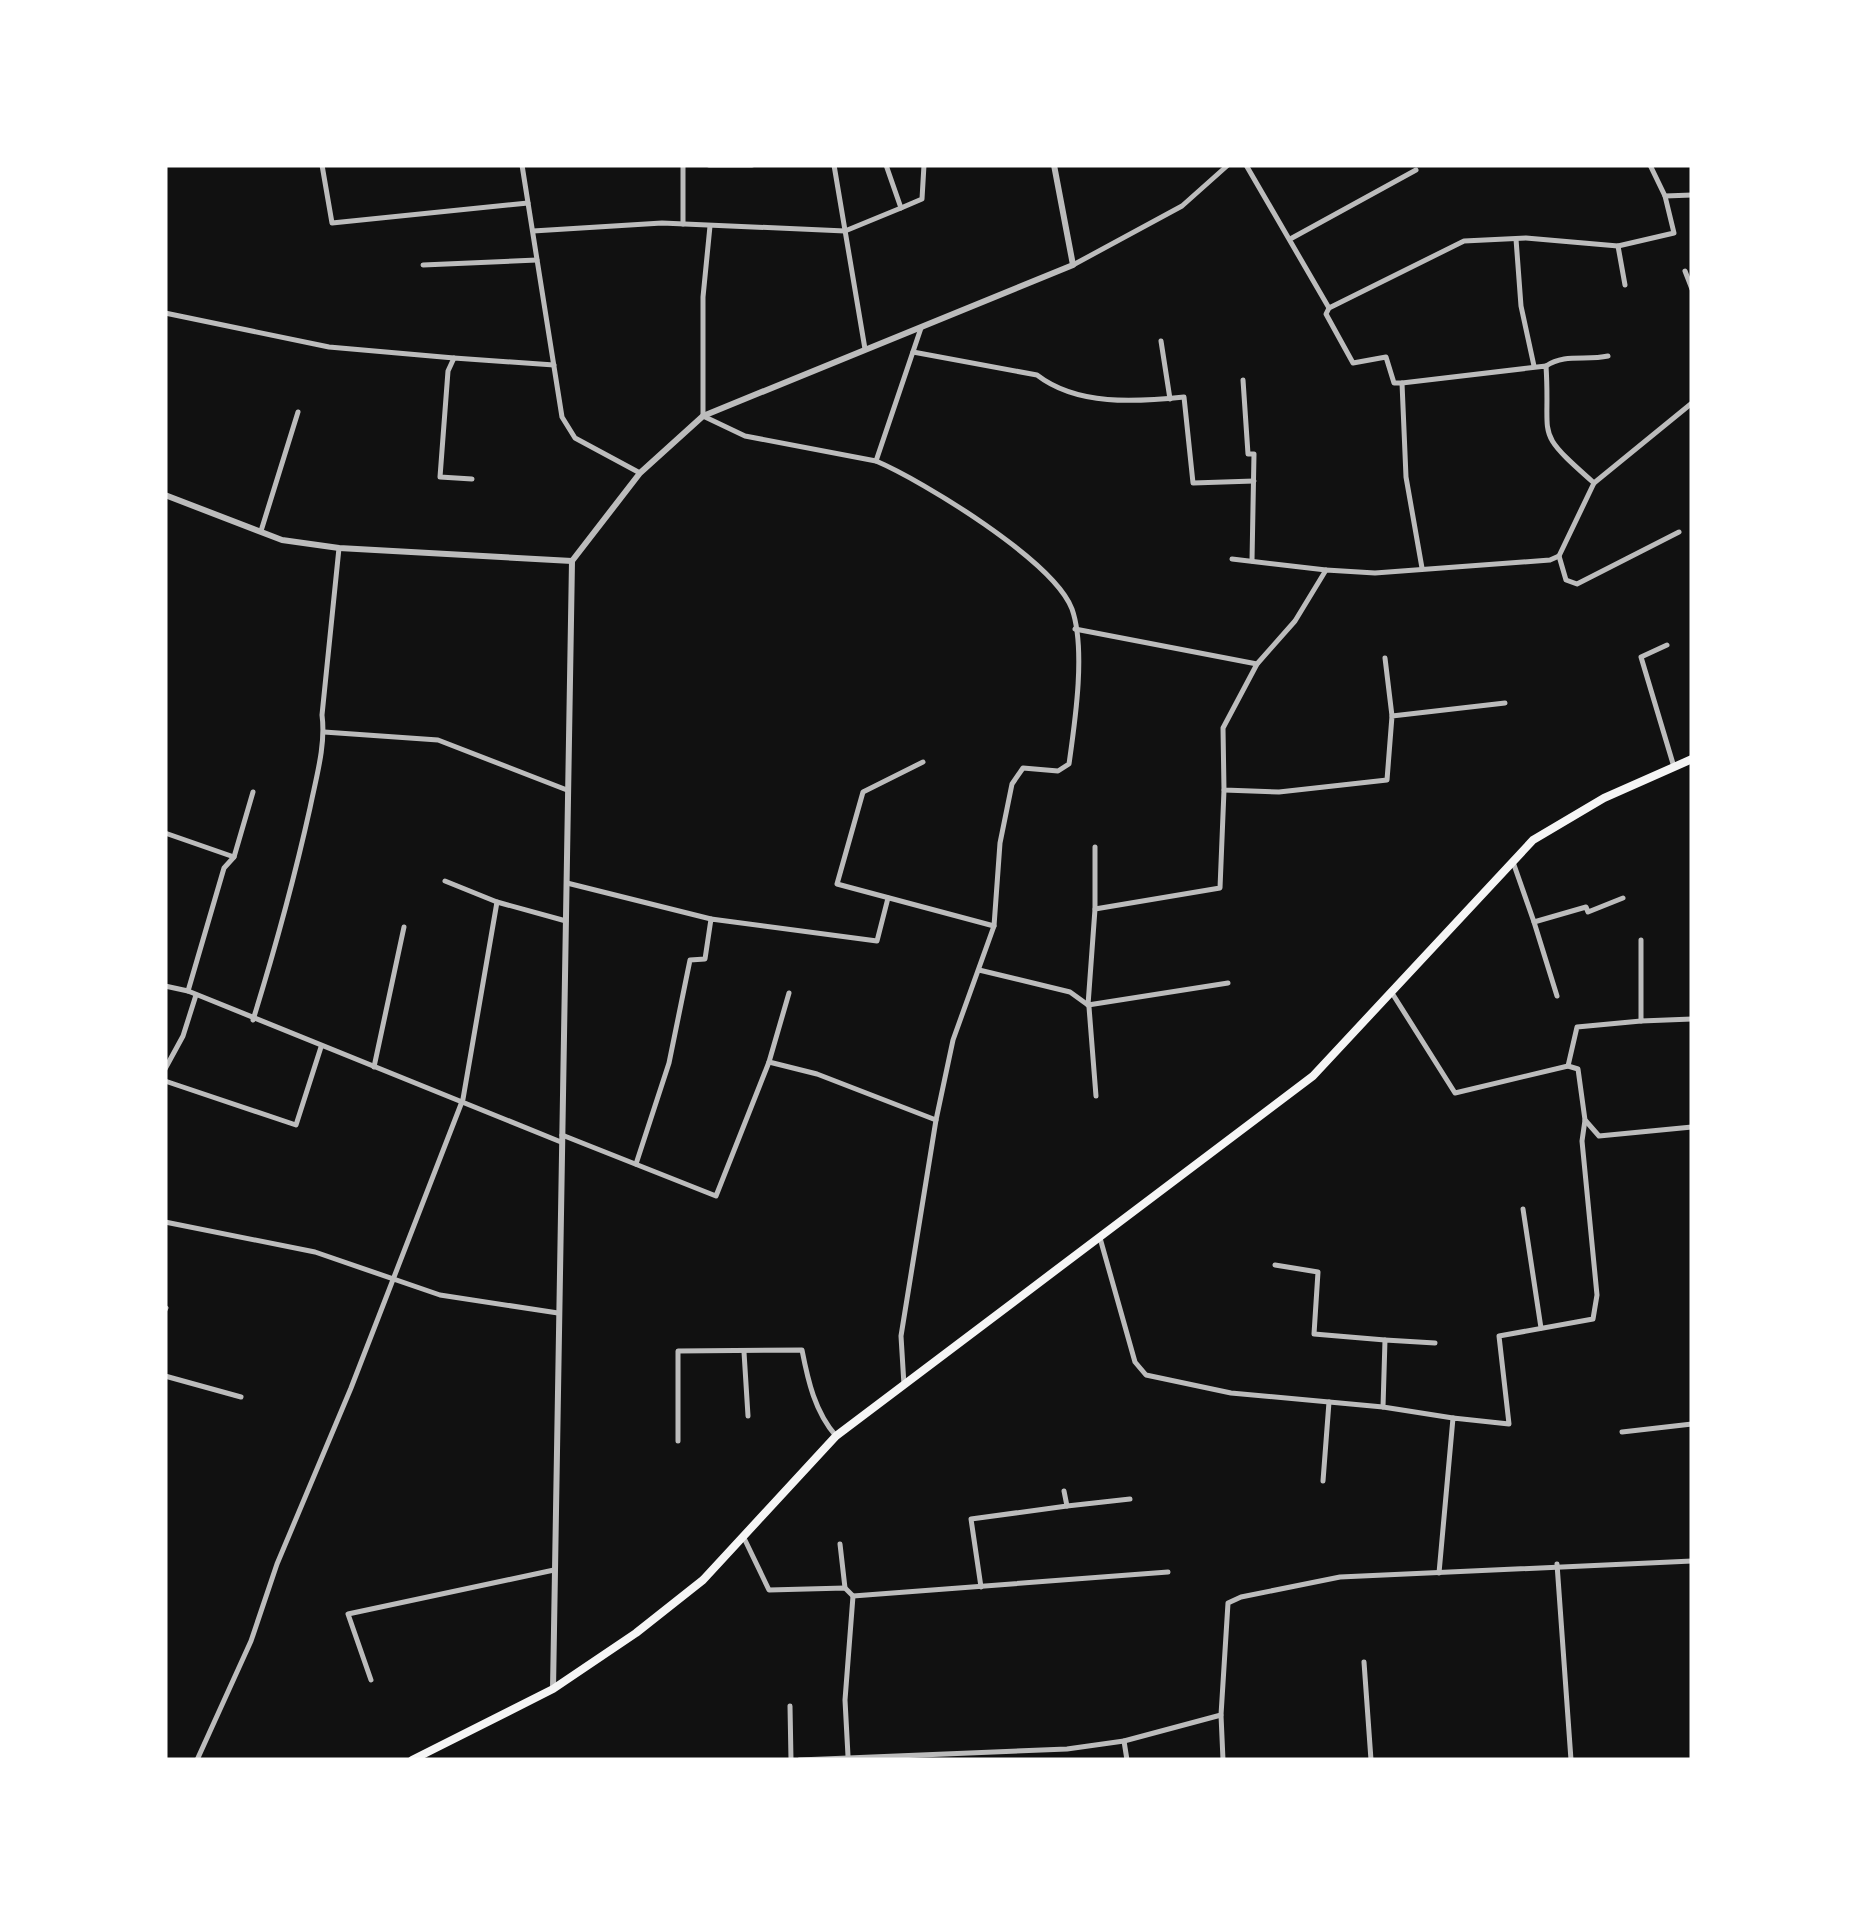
<svg xmlns="http://www.w3.org/2000/svg" width="1857" height="1925" viewBox="0 0 1857 1925" font-family="'IBM Plex Serif',serif">
<style>
.lines{fill:none;stroke-linecap:round;stroke-linejoin:round}
.minor{stroke:#bcbcbc;stroke-width:5}
.tertiary{stroke:#bcbcbc;stroke-width:6}
.secondary{stroke:#f5f5f5;stroke-width:8}
</style>
<rect width="100%" height="100%" fill="#111"/>
<g class="lines">
<!-- minor -->
<g class="minor">
<polyline points="322,165 332,223 528,203"/>
<polyline points="522,165 562,417 575,438 640,473"/>
<polyline points="709,165 752,165"/>
<polyline points="834,165 865,349"/>
<polyline points="1246,165 1329,308 1464,241 1526,238 1618,246"/>
<polyline points="1650,165 1665,196 1692,195"/>
<polyline points="901,208 922,199 924,165"/>
<polyline points="683,224 683,165"/>
<polyline points="710,226 703,297 703,416 745,436 876,461"/>
<polyline points="533,231 662,223 845,231 901,208 886,165"/>
<polyline points="1292,238 1416,170"/>
<polyline points="1516,239 1521,306 1534,366"/>
<polyline points="423,265 537,260"/>
<polyline points="1073,265 1182,206 1228,165"/>
<polyline points="1685,271 1692,289"/>
<polyline points="1625,285 1618,246 1674,233 1665,196"/>
<polyline points="1329,308 1326,314 1353,363 1386,357 1394,383 1402,383"/>
<polyline points="165,313 329,347 454,358"/>
<polyline points="1161,341 1170,399"/>
<path d="M913 352 1037 375C1077 406 1136 402 1184 397L1193 483 1254 481"/>
<path d="M1546 366C1565 353 1586 361 1608 356"/>
<polyline points="1243,380 1248,454 1254,454 1252,561"/>
<polyline points="472,479 440,477 448,371 454,358 554,365"/>
<polyline points="261,531 298,412"/>
<polyline points="1559,556 1566,580 1577,584 1679,532"/>
<polyline points="1232,559 1326,570"/>
<path d="M1422 568 1406 477 1402 383 1546 366C1551 442 1532 428 1594 483"/>
<polyline points="1075,629 1257,664"/>
<polyline points="1667,645 1641,657 1674,767"/>
<polyline points="1385,658 1392,716"/>
<polyline points="1505,703 1392,716 1387,780 1279,792 1224,790 1223,728 1257,664 1295,621 1326,570 1375,573 1550,560 1559,556 1594,483 1692,403"/>
<polyline points="324,732 438,740 567,790"/>
<polyline points="923,762 863,792 837,884 994,926"/>
<polyline points="1224,790 1220,888 1095,909 1088,1005 1228,983"/>
<polyline points="165,833 234,857"/>
<polyline points="1095,847 1095,909"/>
<polyline points="1513,862 1534,922 1586,907 1588,912 1623,898"/>
<polyline points="445,881 497,902"/>
<polyline points="567,883 711,919"/>
<polyline points="1534,922 1557,996"/>
<polyline points="1641,940 1641,1021 1692,1019"/>
<polyline points="979,970 1070,992 1088,1005"/>
<polyline points="165,986 188,991 561,1142"/>
<polyline points="188,991 224,868 234,857 253,792"/>
<polyline points="789,993 769,1062 817,1074 936,1120"/>
<polyline points="1392,993 1455,1093 1568,1066 1578,1069 1585,1120 1599,1136 1692,1127"/>
<polyline points="1089,1007 1096,1096"/>
<path d="M253 1020C275 949 294 880 310 808 316 778 326 745 322 715L339 548"/>
<polyline points="1568,1066 1577,1027 1641,1021"/>
<polyline points="374,1067 404,927"/>
<polyline points="165,1069 183,1036 196,995"/>
<polyline points="165,1081 296,1125 321,1047"/>
<polyline points="562,1135 716,1196 769,1062"/>
<polyline points="636,1164 669,1063 690,960 705,959 711,919 877,941 888,898"/>
<polyline points="1523,1209 1541,1328"/>
<polyline points="165,1222 315,1252 440,1295 558,1313"/>
<polyline points="1100,1238 1135,1362 1146,1375 1231,1393 1383,1407"/>
<polyline points="1275,1265 1318,1272 1314,1334 1385,1340"/>
<polyline points="165,1310 166,1308"/>
<polyline points="1435,1343 1385,1340 1383,1407 1453,1418"/>
<polyline points="744,1352 748,1416"/>
<polyline points="165,1376 241,1397"/>
<path d="M904 1385 901 1336 936 1120 953 1040 994 926 1000 843 1012 784 1023 768 1058 771 1069 764C1075 722 1086 649 1072 609 1054 561 923 481 876 461L921 328"/>
<polyline points="1622,1432 1692,1424"/>
<path d="M678 1441V1351L802 1350C808 1381 815 1412 836 1436"/>
<polyline points="1323,1481 1329,1402"/>
<polyline points="1067,1506 1130,1499"/>
<polyline points="744,1538 769,1590 845,1588 853,1596 1168,1572"/>
<polyline points="840,1544 845,1588"/>
<polyline points="1557,1564 1571,1760"/>
<polyline points="1439,1573 1453,1418 1509,1424 1499,1336 1593,1319 1597,1295 1582,1141 1585,1120"/>
<polyline points="981,1587 971,1519 1067,1506 1064,1491"/>
<polyline points="1364,1662 1371,1760"/>
<polyline points="371,1680 348,1614 554,1570"/>
<polyline points="790,1706 791,1760"/>
<polyline points="1221,1715 1223,1760"/>
<polyline points="1124,1741 1127,1760"/>
<polyline points="848,1756 845,1700 853,1596"/>
<polyline points="197,1760 251,1641 277,1564 351,1388 463,1099 497,902 566,921"/>
<polyline points="799,1760 1067,1749 1124,1741 1221,1715 1228,1603 1241,1597 1340,1577 1692,1561"/>
</g>
<!-- tertiary -->
<g class="tertiary">
<polyline points="165,495 282,540 339,548 572,561"/>
<polyline points="553,1689 572,561 640,473 703,416 1073,265 1054,165"/>
</g>
<!-- secondary -->
<polyline class="secondary" points="412,1760 553,1689 636,1633 703,1580 836,1436 1313,1076 1533,840 1604,798 1692,759"/>
</g>
<!-- border -->
<rect width="1857" height="1925" fill="none" stroke="#ffffff" stroke-width="335"/>
</svg>
